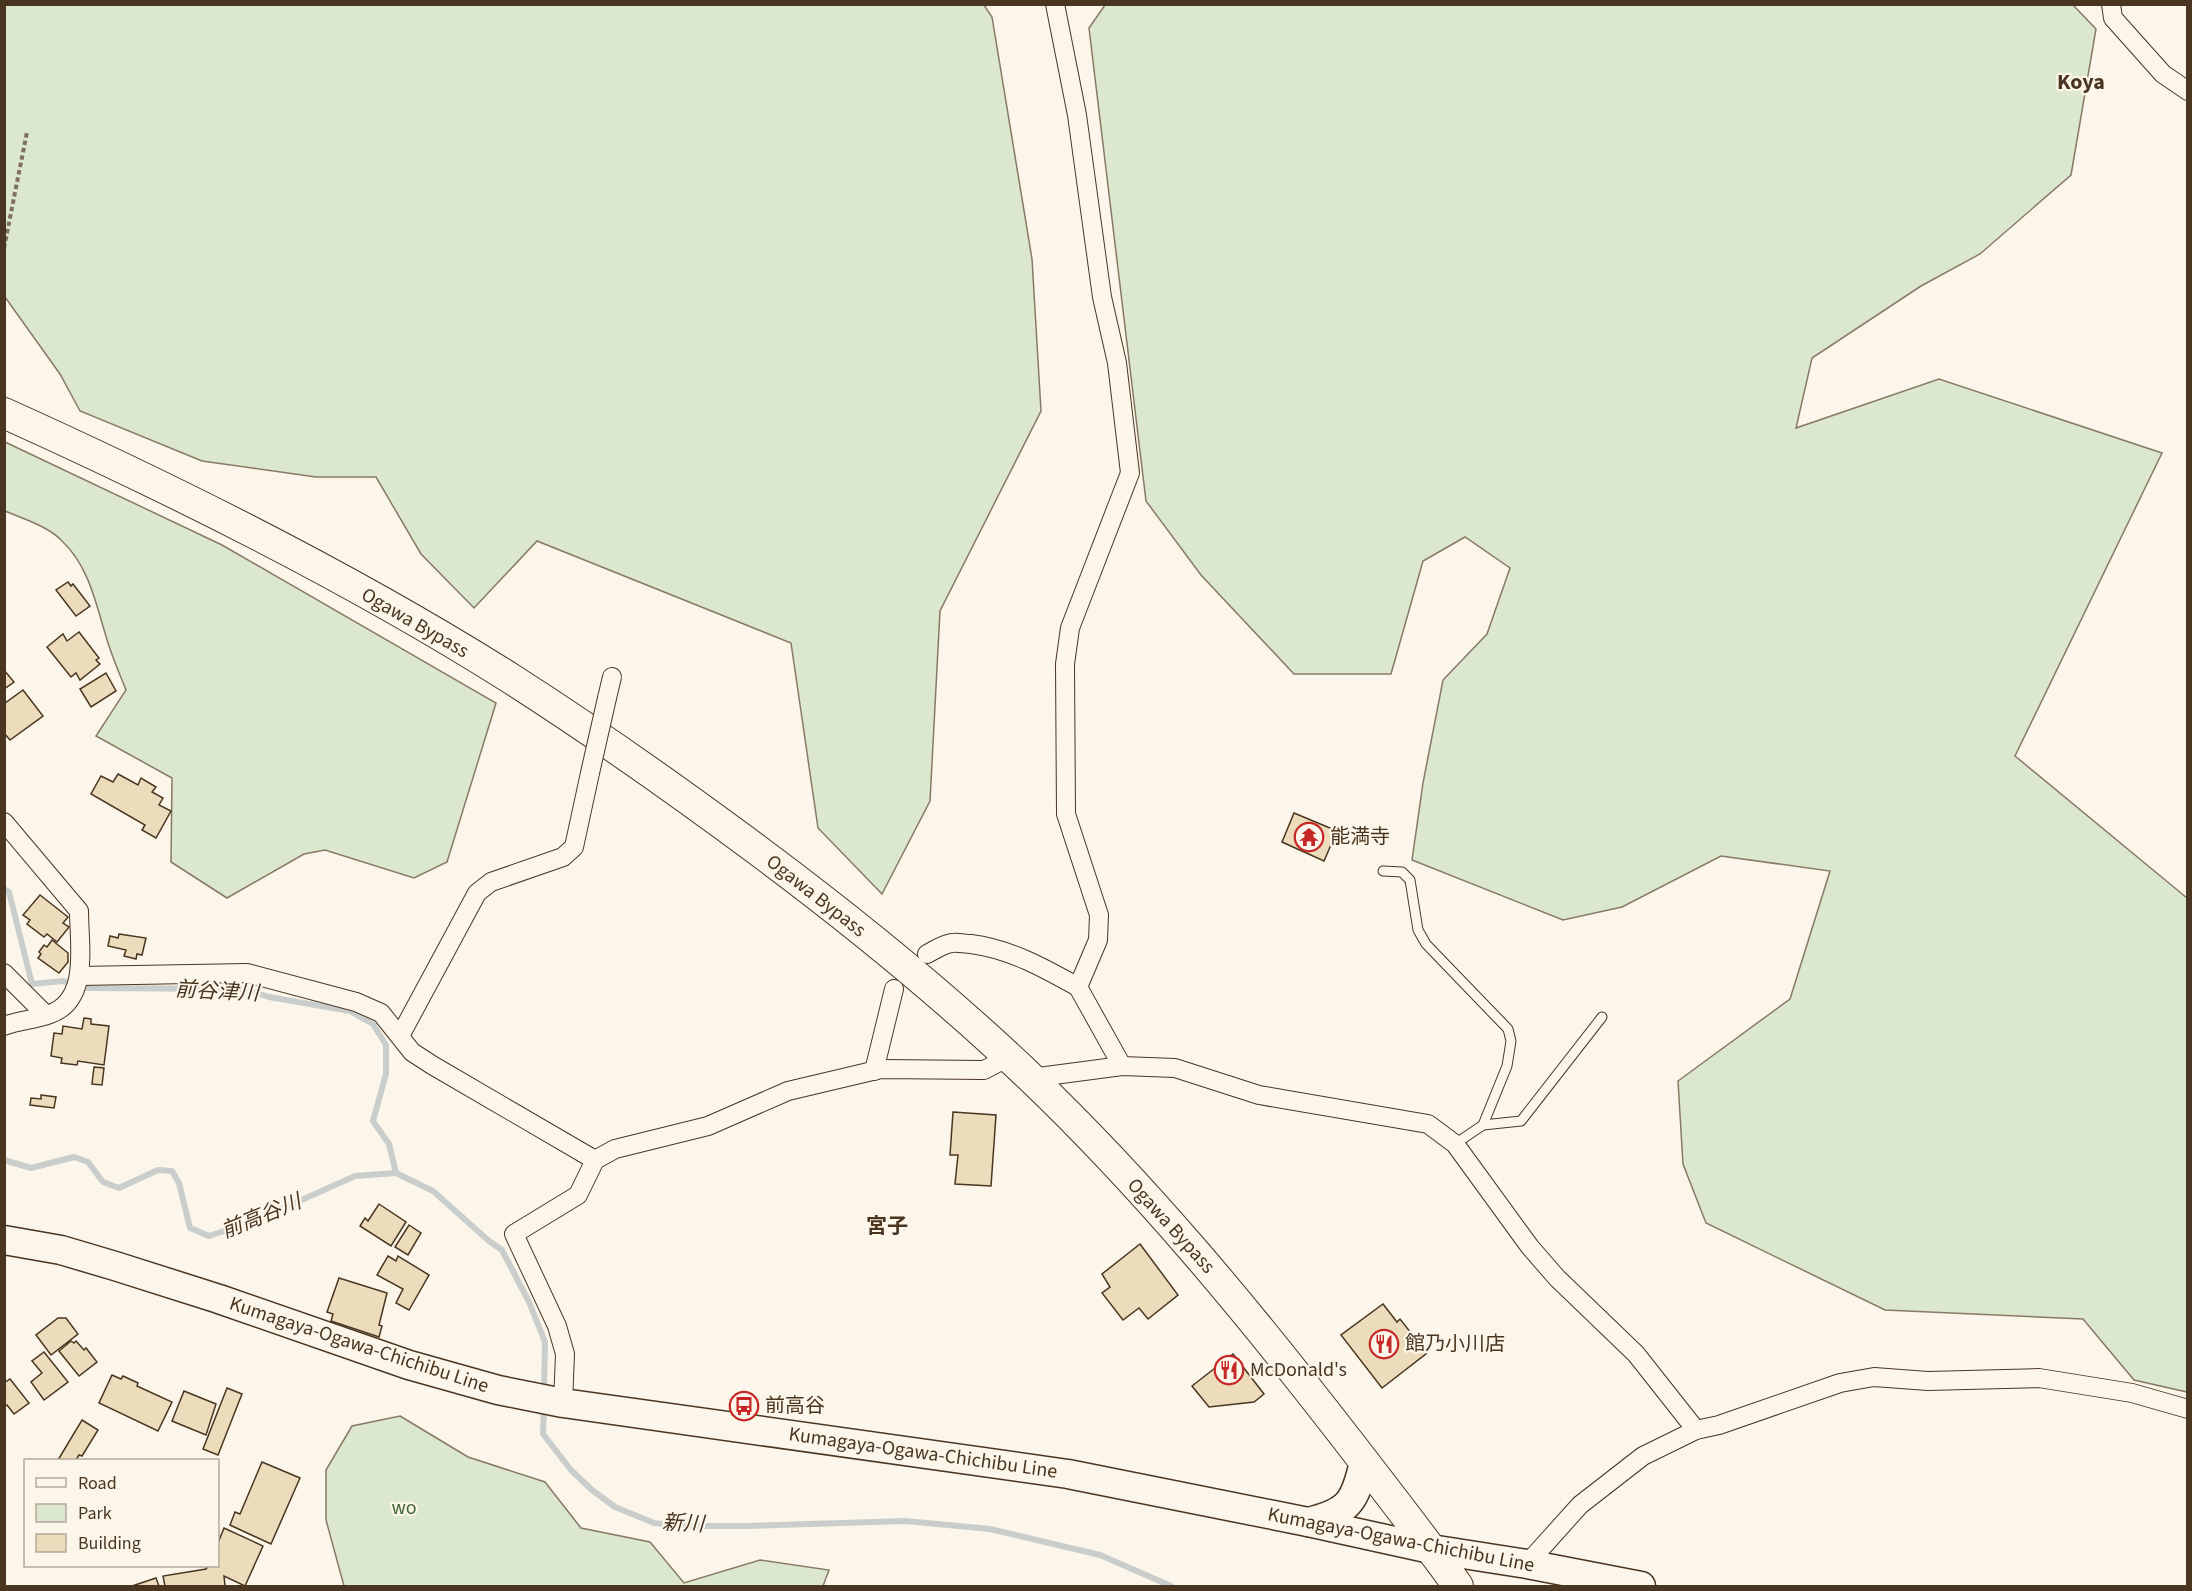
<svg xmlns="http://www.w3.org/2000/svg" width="2192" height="1591" viewBox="0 0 2192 1591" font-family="'Source Sans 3','Noto Sans JP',sans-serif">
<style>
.green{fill:#dce7d0;stroke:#887966;stroke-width:1.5}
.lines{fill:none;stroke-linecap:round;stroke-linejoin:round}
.stream{stroke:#c9cecd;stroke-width:6}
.building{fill:#ecdcbc;stroke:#4a3520;stroke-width:1.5}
.service-casing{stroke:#4a3520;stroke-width:11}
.minor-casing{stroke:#4a3520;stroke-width:20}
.primary-casing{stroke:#4a3520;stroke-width:31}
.trunk-casing{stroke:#4a3520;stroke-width:32}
.path{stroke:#7f6f5c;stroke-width:4;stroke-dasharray:4.5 3;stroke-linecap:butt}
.service{stroke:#fbf6e9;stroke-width:9}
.minor{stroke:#fbf6e9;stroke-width:18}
.primary{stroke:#fbf6e9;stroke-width:28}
.trunk{stroke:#fbf6e9;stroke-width:30}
.minor-bridge-casing{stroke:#4a3520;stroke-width:20;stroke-linecap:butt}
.minor-bridge{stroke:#fbf6e9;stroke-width:18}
.labels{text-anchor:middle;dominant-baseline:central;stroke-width:4.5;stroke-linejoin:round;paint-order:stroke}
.street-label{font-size:20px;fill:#4a3520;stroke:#fbf6e9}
.poi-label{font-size:20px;fill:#4a3520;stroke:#fbf6e9;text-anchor:start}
.park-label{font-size:20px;fill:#436837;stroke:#fbf6e9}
.water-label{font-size:21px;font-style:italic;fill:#4a3520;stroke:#fbf6e9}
.neighbourhood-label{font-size:21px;font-weight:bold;fill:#4a3520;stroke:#fbf6e9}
.quarter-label{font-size:22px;font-weight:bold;fill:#4a3520;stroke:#fbf6e9}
</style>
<rect width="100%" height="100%" fill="#fbf6e9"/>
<!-- green -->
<g class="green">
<polygon points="4,5 984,5 992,17 1032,259 1041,411 940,611 930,801 882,894 818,828 791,643 537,541 474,608 421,554 376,477 316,477 202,461 80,411 60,374 5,297"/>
<polygon points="1105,5 2072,4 2096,29 2071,175 1980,254 1921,286 1812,358 1796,428 1939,379 2162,453 2015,756 2187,898 2187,1392 2134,1380 2083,1319 1885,1310 1706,1223 1683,1164 1678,1081 1790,999 1830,871 1721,856 1622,907 1563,920 1412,860 1423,783 1443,680 1487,634 1510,568 1465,537 1423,561 1391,674 1294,674 1201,575 1146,501 1089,28"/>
<path d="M5 442 222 545 496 703 447 862 414 878 325 850 304 854 227 898 171 862 172 778 96 736 126 690C120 675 114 661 109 646 97 610 91 568 62 541 48 526 23 519 5 511Z"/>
<polygon points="400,1416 468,1457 545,1482 581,1528 650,1542 684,1583 760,1560 829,1570 823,1586 344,1586 326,1520 326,1470 352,1426"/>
</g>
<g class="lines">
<!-- stream -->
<g class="stream">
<polyline points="4,889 9,892 32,984 63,981 89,988 244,989 269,997 350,1011 373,1024 386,1045 386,1074 373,1121 389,1144 396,1173"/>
<polyline points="4,1160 31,1168 74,1157 88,1162 103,1182 119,1188 158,1170 172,1171 179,1183 190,1228 209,1236 257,1220 355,1176 396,1173 433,1191 489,1241 502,1250 529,1302 545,1342 544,1392"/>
<polyline points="544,1408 543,1434 571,1470 592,1490 615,1507 654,1523 684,1526 749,1526 905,1521 990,1529 1100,1555 1171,1586"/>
</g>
</g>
<!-- building -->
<g class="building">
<polygon points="68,582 71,586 73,584 90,606 76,616 56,590"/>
<polygon points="79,632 99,658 96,660 100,664 80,680 76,673 71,677 47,647 63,634 67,641"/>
<polygon points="4,670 14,682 4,689"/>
<polygon points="106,673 116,691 91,707 80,689"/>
<polygon points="23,690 43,716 10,740 4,733 4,704"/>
<polygon points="118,774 138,785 141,778 156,787 152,792 163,798 159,805 171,811 156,838 142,830 145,825 91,794 101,776 113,782"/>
<polygon points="1294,813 1337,831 1324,861 1282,842"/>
<polygon points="40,895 68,917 63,923 69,927 57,942 47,934 44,937 27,924 30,920 23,915"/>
<polygon points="119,934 146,938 142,955 137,954 136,959 124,956 126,950 108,946 110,936 118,938"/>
<polygon points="52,940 68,953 68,962 59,973 38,958 41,954 39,952 44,945 47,947"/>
<polygon points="84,1018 91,1019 91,1024 109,1026 104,1065 78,1061 77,1065 61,1063 62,1058 51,1056 54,1033 62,1034 63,1026 82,1029"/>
<polygon points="94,1067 104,1068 102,1085 92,1084"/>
<polygon points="41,1095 56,1097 54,1108 30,1105 31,1098 41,1099"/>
<polygon points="953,1112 996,1115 991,1186 955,1184 958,1155 950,1155"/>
<polygon points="379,1204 406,1222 391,1246 360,1226 365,1218 368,1221"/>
<polygon points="409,1225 421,1233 408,1255 395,1247"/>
<polygon points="1140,1244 1178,1295 1148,1319 1139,1308 1123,1320 1102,1293 1110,1287 1102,1274"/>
<polygon points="388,1256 396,1261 398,1256 429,1275 409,1310 396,1303 403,1289 377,1275"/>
<polygon points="339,1278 387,1293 379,1325 382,1326 379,1337 331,1321 333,1314 327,1312"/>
<polygon points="1383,1304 1397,1322 1400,1319 1427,1353 1382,1388 1341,1335"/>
<polygon points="58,1318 66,1318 78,1334 51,1355 36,1335"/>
<polygon points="71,1341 74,1343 76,1341 84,1350 86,1348 97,1362 79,1376 59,1351"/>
<polygon points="44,1352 68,1382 44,1400 31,1382 42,1373 32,1361"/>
<polygon points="1233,1354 1264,1394 1254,1402 1209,1407 1192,1386"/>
<polygon points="112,1375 121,1379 123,1376 138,1383 137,1386 172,1402 158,1431 99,1403"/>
<polygon points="10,1379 29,1403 14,1414 7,1405 4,1407 4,1383"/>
<polygon points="227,1388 242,1394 218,1455 203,1449"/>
<polygon points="184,1391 216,1404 206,1435 172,1421"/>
<polygon points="82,1420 98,1430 82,1456 79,1455 76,1460 58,1460"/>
<polygon points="262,1462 300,1478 271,1544 230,1525 235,1512 240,1514"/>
<polygon points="224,1528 263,1546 245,1586 224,1576 225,1586 165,1586 163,1576 206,1569 208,1566 218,1566 218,1543"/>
<polygon points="156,1578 159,1586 132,1586"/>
</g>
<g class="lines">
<!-- service casing -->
<g class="service-casing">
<g id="service">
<polyline points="1383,871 1402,872 1410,880 1418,930 1426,944 1508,1029 1511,1041 1507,1066 1483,1125 1455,1144"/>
<polyline points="1483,1125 1521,1121 1602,1017"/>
</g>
</g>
<!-- minor casing -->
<g class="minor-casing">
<g id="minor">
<polyline points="1055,4 1077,115 1102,297 1117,363 1130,473 1070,628 1065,664 1066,814 1099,915 1098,940 1078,987 1122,1066"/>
<polyline points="2111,4 2113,18 2163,74 2188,91"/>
<polyline points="607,698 612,677"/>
<path d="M4 822 79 911C79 945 90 1000 50 1014 35 1020 19 1020 4 1026"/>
<path d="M927 954C935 950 943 944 952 943 958 942 965 944 971 944 1010 949 1044 968 1078 987"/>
<polyline points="4,973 46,1015"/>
<polyline points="79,976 247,973 356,1002 381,1013 412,1052 432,1065 595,1160"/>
<polyline points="400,1036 477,893 491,882 563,857 574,847 590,773"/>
<polyline points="874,1071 894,989"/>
<polyline points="1031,1078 1122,1066 1175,1068 1259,1095 1428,1124 1455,1144 1530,1247 1557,1278 1636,1354 1696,1430"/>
<polyline points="563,1403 565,1354 557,1326 514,1234 578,1195 595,1160 615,1149 708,1126 788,1091 881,1069 984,1070 1009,1057"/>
<polyline points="1527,1564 1580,1505 1643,1456 1696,1430 1719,1425 1840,1383 1874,1377 1928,1381 2039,1378 2132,1393 2188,1409"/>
</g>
</g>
<!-- primary casing -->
<g class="primary-casing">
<g id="primary">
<polyline points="4,1240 61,1250 115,1266 219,1299 409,1365 498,1390 563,1403 1068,1474 1308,1522 1431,1549 1527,1564 1641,1586"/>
<path d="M1308 1522C1349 1512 1355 1502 1364 1462"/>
</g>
</g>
<!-- trunk casing -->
<g class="trunk-casing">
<path id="trunk" d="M4 413C177 491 350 577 510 678 596 733 678 791 760 852 854 922 945 996 1030 1077 1147 1189 1250 1314 1349 1442 1386 1490 1423 1537 1458 1586"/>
</g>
<!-- path -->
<polyline class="path" points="4,248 27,132"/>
<!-- service -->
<use href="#service" class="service"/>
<!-- minor -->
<use href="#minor" class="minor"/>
<!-- primary -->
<use href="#primary" class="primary"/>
<!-- trunk -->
<use href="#trunk" class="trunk"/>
<!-- minor-bridge casing -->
<g class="minor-bridge-casing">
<polyline id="minor-bridge" points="590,773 607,698"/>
</g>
<!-- minor-bridge -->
<use href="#minor-bridge" class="minor-bridge"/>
</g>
<!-- icons -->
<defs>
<g id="temple-ring" transform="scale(1.5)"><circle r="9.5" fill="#fbf6e9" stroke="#c62828" stroke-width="1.5"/><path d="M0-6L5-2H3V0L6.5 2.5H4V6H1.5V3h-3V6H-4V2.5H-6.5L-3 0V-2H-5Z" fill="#c62828"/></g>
<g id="restaurant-ring" transform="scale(1.5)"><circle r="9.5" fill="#fbf6e9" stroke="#c62828" stroke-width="1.5"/><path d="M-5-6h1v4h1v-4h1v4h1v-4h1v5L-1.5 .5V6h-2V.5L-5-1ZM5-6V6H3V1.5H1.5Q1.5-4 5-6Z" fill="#c62828"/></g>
<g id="bus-ring" transform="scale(1.5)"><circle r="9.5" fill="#fbf6e9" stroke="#c62828" stroke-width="1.5"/><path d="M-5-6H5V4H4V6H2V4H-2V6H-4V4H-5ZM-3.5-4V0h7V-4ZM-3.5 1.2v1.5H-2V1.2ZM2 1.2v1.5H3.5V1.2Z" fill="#c62828"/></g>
</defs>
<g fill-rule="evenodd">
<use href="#temple-ring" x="1309" y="837"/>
<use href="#restaurant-ring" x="1384" y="1344"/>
<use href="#restaurant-ring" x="1229" y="1370"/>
<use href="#bus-ring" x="744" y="1406"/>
</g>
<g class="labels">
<!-- street labels -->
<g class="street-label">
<text transform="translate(415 623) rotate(30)">Ogawa Bypass</text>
<text transform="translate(816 896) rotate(38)">Ogawa Bypass</text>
<text transform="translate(1171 1226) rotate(48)">Ogawa Bypass</text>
<text transform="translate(359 1345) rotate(18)">Kumagaya-Ogawa-Chichibu Line</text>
<text transform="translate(923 1453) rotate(8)">Kumagaya-Ogawa-Chichibu Line</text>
<text transform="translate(1401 1540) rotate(11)">Kumagaya-Ogawa-Chichibu Line</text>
</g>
<!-- poi labels -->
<g class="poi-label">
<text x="1330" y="837">能満寺</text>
<text x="1405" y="1344">館乃小川店</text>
<text x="1250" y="1370">McDonald's</text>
<text x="765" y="1406">前高谷</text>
</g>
<!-- park labels -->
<g class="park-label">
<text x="404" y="1508">wo</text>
</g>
<!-- water labels -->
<g class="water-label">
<text transform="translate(217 991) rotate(3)">前谷津川</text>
<text transform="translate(261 1216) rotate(-22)">前高谷川</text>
<text transform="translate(683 1523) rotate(3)">新川</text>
</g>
<!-- neighbourhood labels -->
<g class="neighbourhood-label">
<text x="887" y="1226">宮子</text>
</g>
<!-- quarter labels -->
<g class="quarter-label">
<text x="2081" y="82">Koya</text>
</g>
</g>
<!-- border -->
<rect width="2192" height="1591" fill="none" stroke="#4a3520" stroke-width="12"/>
<!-- legend -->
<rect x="24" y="1459" width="195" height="108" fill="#fbf6e9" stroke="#b4a999" stroke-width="1.5"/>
<rect x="36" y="1478" width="30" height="9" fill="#fbf6e9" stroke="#b4a999" stroke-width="1.5"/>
<text x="78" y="1489" font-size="18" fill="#4a3520">Road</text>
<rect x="36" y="1504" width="30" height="18" fill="#dce7d0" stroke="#b4a999" stroke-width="1.5"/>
<text x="78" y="1519" font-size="18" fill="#4a3520">Park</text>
<rect x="36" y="1534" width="30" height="18" fill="#ecdcbc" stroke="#b4a999" stroke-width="1.5"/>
<text x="78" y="1549" font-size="18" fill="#4a3520">Building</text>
</svg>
